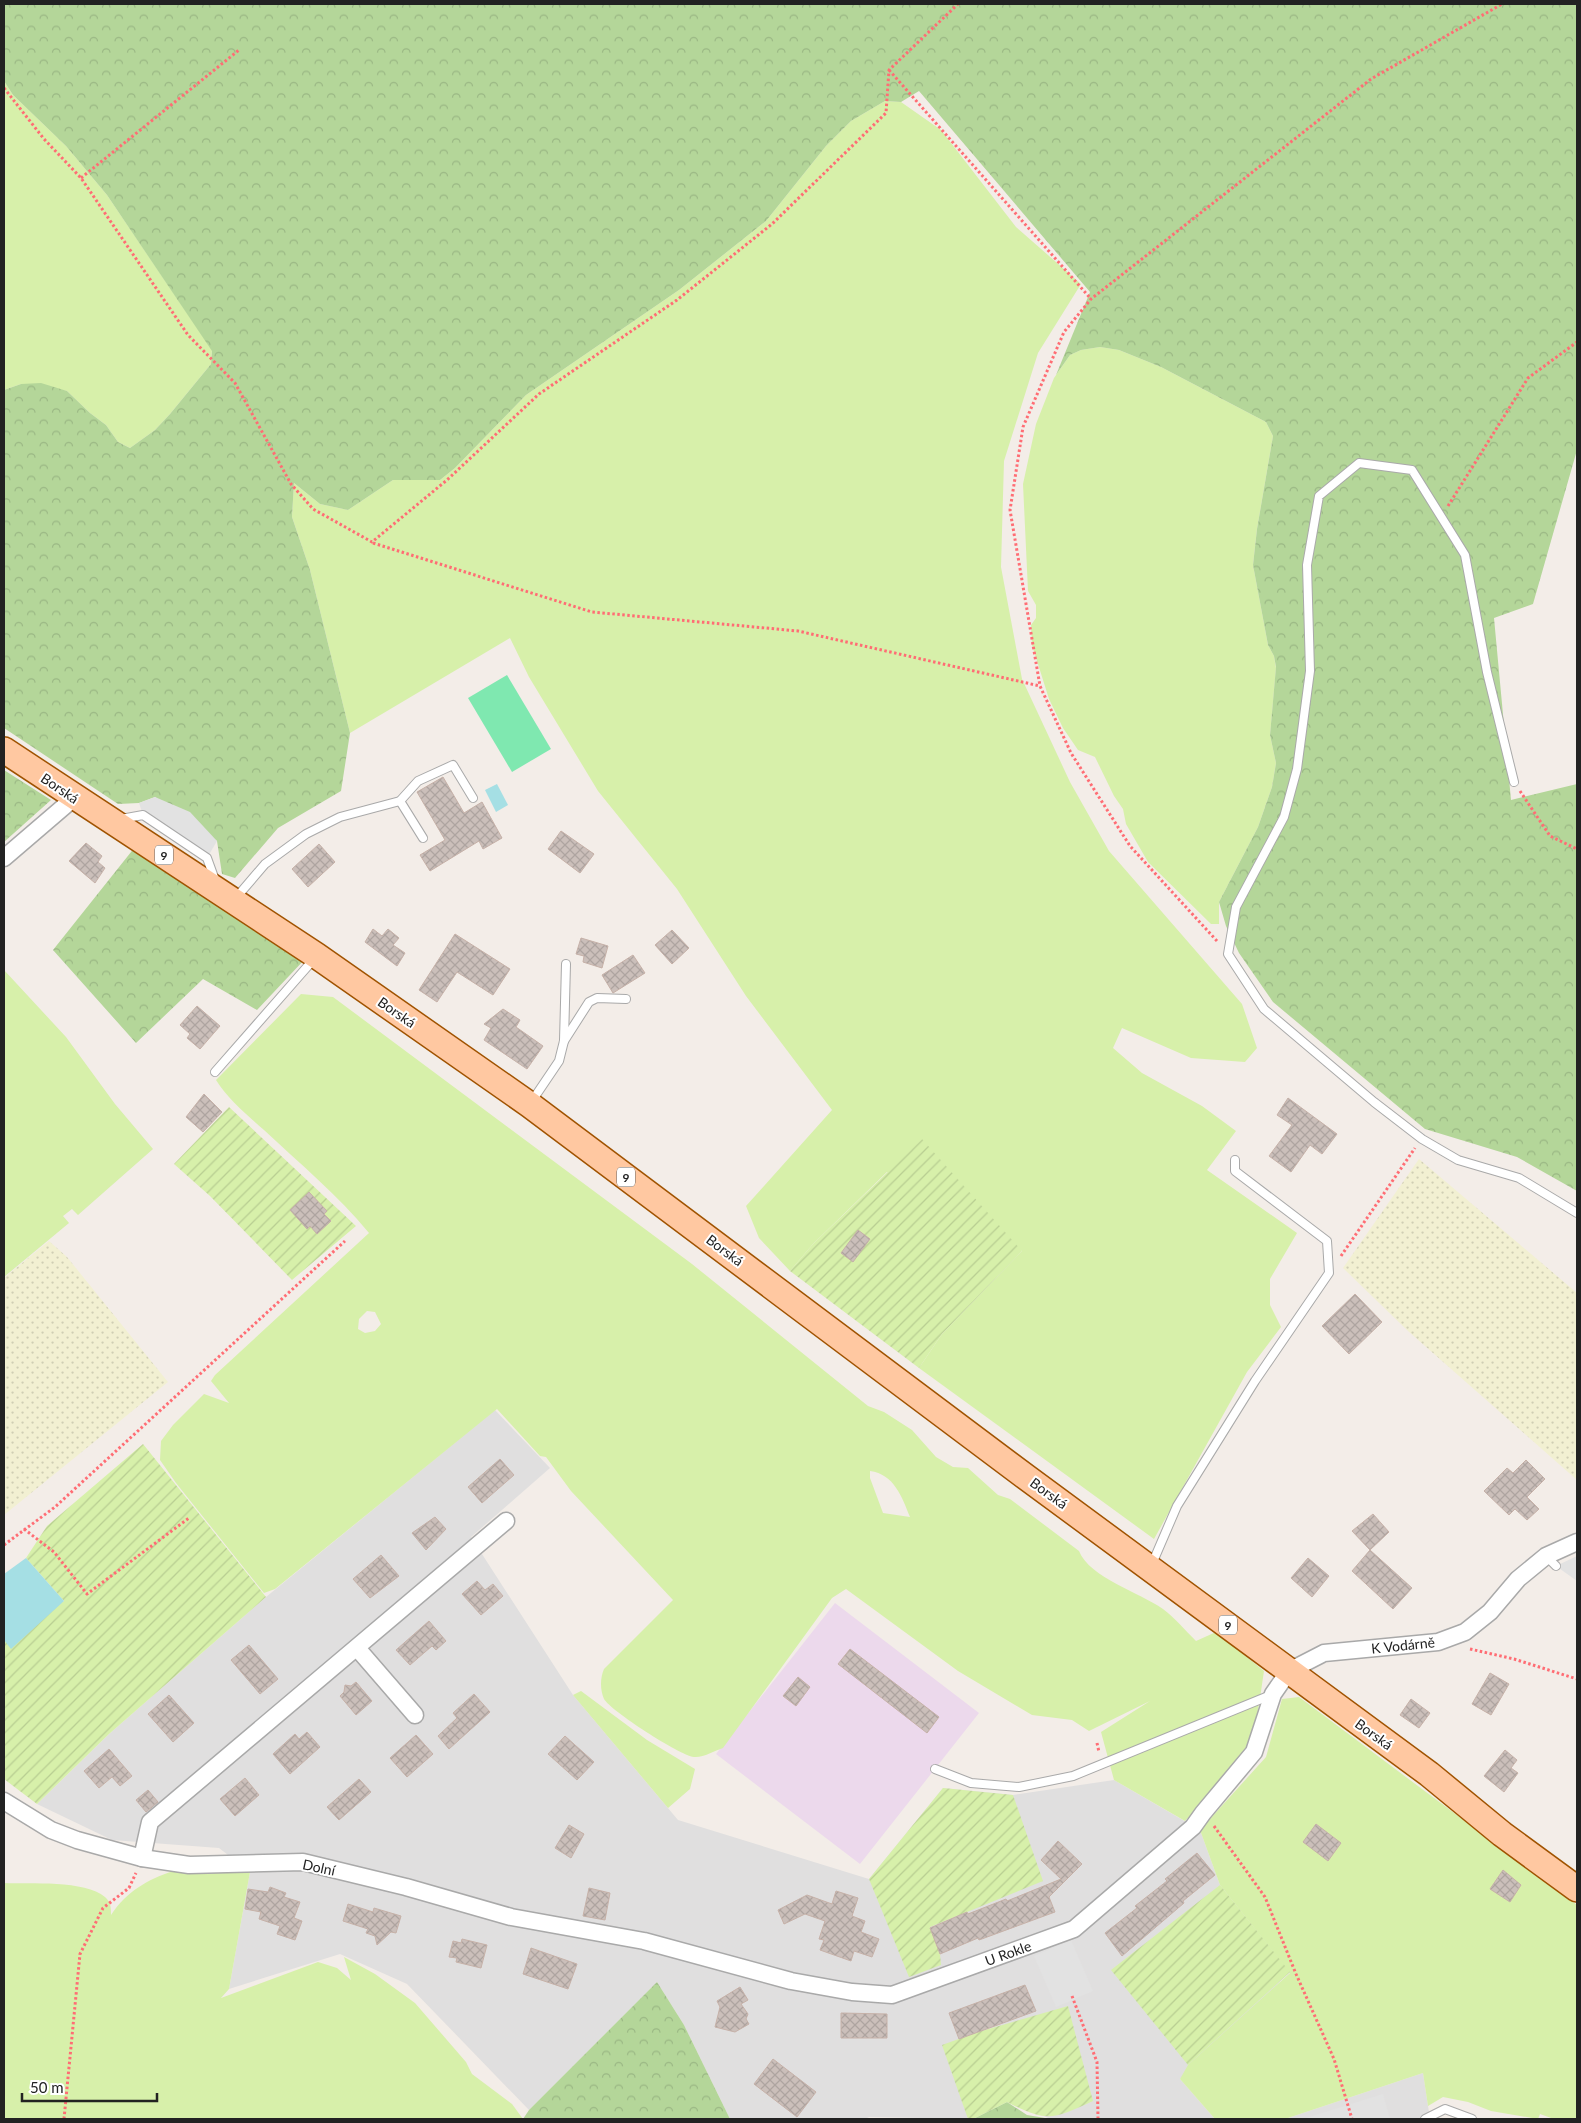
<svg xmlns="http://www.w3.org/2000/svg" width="1581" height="2123" viewBox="0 0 1581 2123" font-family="Lato,sans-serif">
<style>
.residential{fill:#e0dfdf}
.industrial{fill:#ecd9ec}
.farmland{fill:url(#farmland-dots)}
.grass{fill:#d7f0aa;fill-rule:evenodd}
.forest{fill:url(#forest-crowns)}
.garden{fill:url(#garden-furrows)}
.pitch{fill:#7fe8b0}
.parking{fill:#e2e2e2}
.water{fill:#a5dfe4}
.building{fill:url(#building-cross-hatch);stroke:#c6b1a8}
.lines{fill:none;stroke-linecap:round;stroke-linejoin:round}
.service-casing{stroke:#a9a9a9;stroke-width:10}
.minor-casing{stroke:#a9a9a9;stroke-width:19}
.primary-casing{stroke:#a05300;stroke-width:28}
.path{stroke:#ff6d74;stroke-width:3;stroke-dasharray:2.5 2.5;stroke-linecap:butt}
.service{stroke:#fff;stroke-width:8}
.minor{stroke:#fff;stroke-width:16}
.primary{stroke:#ffc8a1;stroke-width:25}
.labels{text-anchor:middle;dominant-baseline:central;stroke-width:4;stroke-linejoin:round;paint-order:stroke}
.shield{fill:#fff;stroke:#646464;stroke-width:1}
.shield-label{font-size:12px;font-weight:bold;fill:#222}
.street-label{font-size:14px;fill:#222;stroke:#fff}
</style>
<defs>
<pattern id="farmland-dots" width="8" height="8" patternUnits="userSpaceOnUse" patternTransform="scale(1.25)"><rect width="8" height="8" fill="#f2f0d2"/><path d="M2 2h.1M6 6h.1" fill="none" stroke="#cfceb4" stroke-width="1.8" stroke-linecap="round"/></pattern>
<pattern id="forest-crowns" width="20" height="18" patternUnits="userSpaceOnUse" patternTransform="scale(1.25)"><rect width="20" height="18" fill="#b4d699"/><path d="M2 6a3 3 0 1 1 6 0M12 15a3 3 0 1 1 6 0" fill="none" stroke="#9ab784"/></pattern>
<pattern id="garden-furrows" width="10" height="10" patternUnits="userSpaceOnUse" patternTransform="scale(1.25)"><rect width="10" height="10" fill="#d7f0aa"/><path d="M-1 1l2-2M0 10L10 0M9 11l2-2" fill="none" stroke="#b8ce92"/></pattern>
<pattern id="building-cross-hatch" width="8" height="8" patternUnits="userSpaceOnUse" patternTransform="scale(1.25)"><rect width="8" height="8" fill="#cbbfba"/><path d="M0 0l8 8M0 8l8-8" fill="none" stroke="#aea4a0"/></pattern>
</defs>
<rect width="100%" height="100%" fill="#f3ede8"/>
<!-- residential -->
<g class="residential">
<polygon points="495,1410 550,1468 471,1537 573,1695 678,1820 869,1879 943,1788 1013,1795 1114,1780 1200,1830 1220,1885 1290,1972 1180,2079 1215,2119 1051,2119 1007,2102 973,2119 869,2117 865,2119 730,2119 684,2025 657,1982 529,2110 407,1984 340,1954 229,1989 250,1872 219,1848 112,1840 37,1804 109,1734 266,1597"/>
<polygon points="1423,2073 1430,2119 1285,2119"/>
</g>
<!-- industrial -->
<polygon class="industrial" points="835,1603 979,1713 860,1864 716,1754"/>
<!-- farmland -->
<g class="farmland">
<polygon points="1419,1159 1577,1293 1577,1480 1408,1331 1343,1268"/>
<polygon points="49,1241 67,1257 168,1382 4,1515 4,1278"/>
</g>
<!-- grass -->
<g class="grass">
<polygon points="4,81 13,95 66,146 107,195 212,350 211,364 170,414 155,430 130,448 118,442 106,425 90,413 67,391 21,384 4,390"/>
<polygon points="885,101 901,102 941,130 1016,227 1081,284 1038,353 1004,461 1001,567 1022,679 1070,782 1109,851 1242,1004 1257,1048 1245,1062 1191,1058 1122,1028 1113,1048 1142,1073 1202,1106 1236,1131 1207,1170 1297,1233 1270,1279 1270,1305 1281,1327 1247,1372 1154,1539 919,1368 942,1334 1022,1251 887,1172 813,1244 790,1271 759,1238 746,1206 832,1110 746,996 677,889 598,791 529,677 510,638 350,733 310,570 292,517 294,483 320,504 348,510 393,480 440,480 455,468 526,395 679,290 766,221 826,146 851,121"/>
<polygon points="1100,347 1119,350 1161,367 1266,422 1273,436 1257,529 1253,565 1268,645 1274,656 1276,668 1270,735 1276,763 1272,787 1258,827 1219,902 1219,924 1211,924 1148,862 1126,824 1123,809 1114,796 1095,757 1078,750 1063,728 1049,699 1032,645 1031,625 1036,618 1036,605 1028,591 1023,484 1036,424 1054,378 1070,355 1081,350"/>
<polygon points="4,970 66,1037 115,1104 153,1149 78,1215 72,1209 63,1216 69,1223 4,1277"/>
<path d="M301 994 333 997 692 1264 868 1406 884 1412 912 1430 936 1457 953 1467 968 1468 998 1495 1010 1499 1079 1551C1090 1578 1139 1592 1163 1609 1175 1618 1185 1630 1196 1641L1216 1632 1264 1671C1260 1697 1257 1731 1243 1753 1228 1778 1205 1800 1185 1821L1114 1780 1101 1732 1150 1701 1089 1731 1072 1720 1032 1715 958 1671 846 1589 832 1598 723 1748C714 1751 703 1758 694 1757 679 1755 611 1711 604 1699 600 1690 600 1678 604 1669L673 1600 571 1491 546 1457 540 1456 497 1409 275 1589 264 1593 176 1483 160 1460 161 1441 173 1425 204 1394 229 1403 211 1381 215 1375 369 1233C338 1195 299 1163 264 1130 247 1115 228 1099 216 1080ZM367 1311 375 1312 381 1324 375 1331 365 1333 358 1329 359 1319ZM870 1471C894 1474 902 1497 910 1517L883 1513 870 1478Z"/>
<polygon points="581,1691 647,1740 695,1769 690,1789 668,1808 573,1695"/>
<polygon points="1299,1697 1577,1905 1577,2119 1554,2119 1540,2114 1538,2119 1491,2111 1468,2102 1443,2097 1428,2106 1423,2073 1285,2119 1215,2119 1180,2079 1188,2065 1290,1973 1220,1885 1200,1830 1266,1757 1282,1699"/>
<path d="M173 1871 250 1872 229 1989 221 1998 318 1962 337 1968 351 1980 344 1957 375 1974 415 2003 466 2062 472 2074 512 2104 523 2119H4V1883C30 1884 85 1880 105 1897 111 1902 111 1908 111 1915 127 1891 147 1880 173 1871Z"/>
</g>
<!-- forest -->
<g class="forest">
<polygon points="4,4 1577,4 1577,450 1533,604 1494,618 1511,800 1577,784 1577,1191 1517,1157 1425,1129 1273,1002 1239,953 1226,926 1219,902 1258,827 1272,787 1276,763 1270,735 1276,667 1274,656 1268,645 1253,565 1257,529 1273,436 1266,422 1161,367 1119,350 1100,347 1081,350 1070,355 1056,375 1090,292 919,91 901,102 885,101 851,121 826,146 766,221 679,290 526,395 455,468 440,480 393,480 348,510 320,504 294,483 292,517 310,570 350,733 341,791 278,828 235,878 222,874 217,841 155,797 139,803 118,804 4,728 4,390 21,384 41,383 67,391 90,413 106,425 118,442 130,448 155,430 170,414 211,364 212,351 107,195 66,146 13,95 4,81"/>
<polygon points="4,770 51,800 4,842"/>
<polygon points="135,847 305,959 257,1010 203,979 136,1043 53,950"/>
<polygon points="657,1982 684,2025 730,2119 523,2119 529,2110"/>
<polygon points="1007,2102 1027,2115 1051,2119 973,2119"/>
</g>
<!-- garden -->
<g class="garden">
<polygon points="229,1107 356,1226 292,1280 210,1196 174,1164"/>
<polygon points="922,1139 1022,1251 942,1334 919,1368 790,1271 813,1244"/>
<polygon points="143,1444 266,1597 109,1734 37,1804 4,1779 4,1640 64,1601 26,1558 47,1526"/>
<polygon points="943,1788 1013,1795 1043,1881 930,1927 940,1954 941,1965 909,1977 869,1879"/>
<polygon points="1220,1885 1290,1972 1188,2065 1111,1970"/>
<path d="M1068 2006 1093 2101C1053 2119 1048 2123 1007 2102L973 2119H968L942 2045 978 2032Z"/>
</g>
<!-- pitch -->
<polygon class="pitch" points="507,675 551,749 512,772 468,698"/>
<!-- parking -->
<g class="parking">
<polygon points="155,797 190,812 217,841 207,858 143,815 139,803"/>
<polygon points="1577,1556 1577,1581 1556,1566"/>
<polygon points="1071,1940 1093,1991 1056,2007 1034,1956"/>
<polygon points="1383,2094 1390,2119 1303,2119"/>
</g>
<!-- water -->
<g class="water">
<polygon points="497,784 508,805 496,812 485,790"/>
<polygon points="26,1558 64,1601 11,1649 4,1640 4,1574"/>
</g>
<!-- building -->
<g class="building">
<polygon points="443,777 464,813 482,802 502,838 483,849 479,841 430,871 420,855 445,840 417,792"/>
<polygon points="561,831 594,854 580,873 548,849"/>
<polygon points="86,843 102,856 98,862 105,868 95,883 69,861"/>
<polygon points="319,844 335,862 308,887 292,869"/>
<polygon points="373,929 382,936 388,929 399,938 393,945 405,953 397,966 365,942"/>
<polygon points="672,930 689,948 672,964 655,945"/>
<polygon points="455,934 510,969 493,995 457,972 437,1002 419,990"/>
<polygon points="581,938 608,946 602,968 583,962 584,956 576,954"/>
<polygon points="633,955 645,973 613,993 602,975"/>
<polygon points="197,1006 220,1026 200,1049 187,1038 190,1034 180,1025"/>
<polygon points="503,1009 520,1020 516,1027 543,1046 527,1069 484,1040 491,1028 484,1024"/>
<polygon points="204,1094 222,1112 203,1132 186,1117"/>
<polygon points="1288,1098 1337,1134 1322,1154 1310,1145 1291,1172 1269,1156 1292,1125 1277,1115"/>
<polygon points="309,1192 327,1211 324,1214 331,1221 317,1234 310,1226 307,1229 290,1210"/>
<polygon points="858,1230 870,1239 853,1262 841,1253"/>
<polygon points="1355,1294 1382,1322 1349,1354 1322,1326"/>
<polygon points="500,1459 514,1475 482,1503 468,1487"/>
<polygon points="1526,1460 1545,1479 1527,1497 1539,1509 1527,1520 1515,1509 1509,1515 1484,1491 1507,1468 1513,1473"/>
<polygon points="1373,1514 1389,1532 1370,1550 1352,1531"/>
<polygon points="435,1517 446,1529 426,1550 412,1533"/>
<polygon points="1370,1550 1412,1588 1393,1609 1352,1571"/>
<polygon points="381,1555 399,1576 370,1598 353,1579"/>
<polygon points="1308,1558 1329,1576 1312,1597 1291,1578"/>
<polygon points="477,1581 485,1590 493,1584 503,1596 481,1615 462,1594"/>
<polygon points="429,1621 446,1641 436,1650 432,1646 410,1665 396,1650"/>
<polygon points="249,1645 278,1679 260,1694 231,1660"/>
<polygon points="850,1649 939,1717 927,1733 838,1664"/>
<polygon points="1490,1673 1509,1684 1491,1715 1472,1704"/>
<polygon points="798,1677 810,1687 796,1706 783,1696"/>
<polygon points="356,1682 372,1701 356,1715 340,1696 344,1692 345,1685 351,1686"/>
<polygon points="474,1694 490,1712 449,1749 438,1736 457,1718 453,1713"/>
<polygon points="169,1695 194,1723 173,1742 148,1714"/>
<polygon points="1411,1699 1430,1713 1419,1728 1400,1715"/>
<polygon points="307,1732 320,1747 290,1774 273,1754 295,1734 299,1739"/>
<polygon points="416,1735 433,1754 407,1777 390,1758"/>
<polygon points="565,1736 594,1762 577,1780 548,1754"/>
<polygon points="109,1749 132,1776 120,1786 112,1777 99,1788 84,1771"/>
<polygon points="1505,1750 1517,1760 1511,1768 1518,1773 1504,1792 1484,1776"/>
<polygon points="245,1778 259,1795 235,1816 220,1799"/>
<polygon points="359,1779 371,1792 339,1820 327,1807"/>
<polygon points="148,1790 158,1802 146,1812 136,1800"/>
<polygon points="1316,1824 1341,1843 1328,1861 1303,1842"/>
<polygon points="569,1825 584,1834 571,1858 555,1848"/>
<polygon points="1058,1841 1082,1864 1049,1897 1055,1912 979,1940 978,1938 940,1954 930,1928 967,1912 968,1914 1006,1899 1007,1901 1061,1879 1041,1860"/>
<polygon points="1197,1853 1215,1875 1183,1901 1184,1903 1122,1956 1105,1933 1137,1908 1135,1906 1167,1881 1165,1879"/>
<polygon points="1503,1870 1521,1885 1510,1902 1490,1889"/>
<polygon points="270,1887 286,1893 284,1897 300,1902 294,1918 302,1921 295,1940 277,1934 280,1926 259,1919 261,1912 245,1909 248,1889 268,1892"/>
<polygon points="589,1888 610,1893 605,1920 583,1916"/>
<polygon points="836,1891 858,1898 852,1916 865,1921 861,1932 879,1939 872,1957 854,1951 851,1961 820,1950 824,1940 819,1939 825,1921 805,1914 784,1924 778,1910 807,1895 832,1904"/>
<polygon points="348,1904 373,1912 374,1908 401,1916 396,1933 391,1932 377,1945 375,1936 366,1933 368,1929 343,1921"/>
<polygon points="462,1939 487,1945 481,1968 456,1962 457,1958 449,1957 453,1941 461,1943"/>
<polygon points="531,1948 577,1964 568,1989 523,1974"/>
<polygon points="1025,1985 1036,2011 959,2039 949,2013"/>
<polygon points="740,1987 748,2000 741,2004 748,2014 746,2019 749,2024 735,2032 715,2027 720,2007 717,2001"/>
<polygon points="841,2013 887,2014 887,2038 841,2038"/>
<polygon points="773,2059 816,2092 797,2117 754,2084"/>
</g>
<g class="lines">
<!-- service casing -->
<g class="service-casing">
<g id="service">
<polyline points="1514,782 1487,672 1465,555 1412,470 1359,463 1319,496 1307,565 1310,671 1297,769 1284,817 1236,907 1228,954 1264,1009 1374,1102 1422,1139 1458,1160 1519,1178 1577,1213"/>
<polyline points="400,801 423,838"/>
<polyline points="121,819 143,815 207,858 215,880"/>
<polyline points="235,899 265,864 306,834 340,817 400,801 418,781 453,765 473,798"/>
<polyline points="564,1041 589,1002 597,998 626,999"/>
<polyline points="215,1072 314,959"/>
<polyline points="532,1101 559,1061 564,1041 566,964"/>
<polyline points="1546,1556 1556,1566"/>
<polyline points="1152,1564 1177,1506 1255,1381 1329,1273 1327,1241 1235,1171 1235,1160"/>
<polyline points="935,1769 971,1783 1019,1787 1073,1776 1271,1695"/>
<polyline points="1425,2119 1445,2109 1472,2119"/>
</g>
</g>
<!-- minor casing -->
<g class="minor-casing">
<g id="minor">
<polyline points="4,858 74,798"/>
<polyline points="357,1648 415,1715"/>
<polyline points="4,1801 51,1830 77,1840 142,1858 189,1865 303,1862 406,1887 511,1917 644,1941 791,1981 852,1992 892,1995 1074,1929 1193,1827 1203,1813 1254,1752 1273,1694 1289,1671 1324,1653 1438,1642 1465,1632 1490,1612 1518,1579 1546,1556 1577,1542"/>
<polyline points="142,1858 150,1822 506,1521"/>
</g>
</g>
<!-- primary casing -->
<g class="primary-casing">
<polyline id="primary" points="4,750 317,956 530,1105 1026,1477 1429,1774 1502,1834 1577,1889"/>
</g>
<!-- path -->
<g class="path">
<polyline points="889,70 1091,299"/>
<polyline points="4,88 44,139 81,178 188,335 235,383 291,484 313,509 372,542 447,480 539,394 677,300 772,224 886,113 889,70 958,4"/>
<polyline points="81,178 239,50"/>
<polyline points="1448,506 1528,378 1577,342"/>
<polyline points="373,543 592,612 798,631 1040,686"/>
<polyline points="1520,791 1550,836 1577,849"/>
<polyline points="1217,941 1130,846 1071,753 1040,686 1010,510 1023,427 1064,332 1091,299 1371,79 1502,4"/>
<polyline points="1341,1256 1415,1148"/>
<polyline points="24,1529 54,1552 87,1594 189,1518"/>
<polyline points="4,1545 55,1507 345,1241"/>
<polyline points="1470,1649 1514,1659 1577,1679"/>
<polyline points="1097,1743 1099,1752"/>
<polyline points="1214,1826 1265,1897 1296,1974 1334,2059 1352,2119"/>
<polyline points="1072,1996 1097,2062 1098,2119"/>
<polyline points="64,2119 80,1954 103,1908 129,1888 136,1873"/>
</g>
<!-- service -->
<use href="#service" class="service"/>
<!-- minor -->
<use href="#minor" class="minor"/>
<!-- primary -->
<use href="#primary" class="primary"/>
</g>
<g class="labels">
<!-- shield labels -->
<g class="shield">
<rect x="155" y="845.5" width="18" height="19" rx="4"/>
<rect x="617" y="1167.5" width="18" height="19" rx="4"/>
<rect x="1219" y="1615.5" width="18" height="19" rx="4"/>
</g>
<g class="shield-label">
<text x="164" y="855">9</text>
<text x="626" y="1177">9</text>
<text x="1228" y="1625">9</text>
</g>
<!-- street labels -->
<g class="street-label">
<text transform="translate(60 788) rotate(34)">Borská</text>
<text transform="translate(397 1012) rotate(35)">Borská</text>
<text transform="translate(725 1250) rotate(37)">Borská</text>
<text transform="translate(1049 1493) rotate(36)">Borská</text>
<text transform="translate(1403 1645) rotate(-6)">K Vodárně</text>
<text transform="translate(1374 1734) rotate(36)">Borská</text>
<text transform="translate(319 1867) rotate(12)">Dolní</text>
<text transform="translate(1008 1953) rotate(-20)">U Rokle</text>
</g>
</g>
<!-- border -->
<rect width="1581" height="2123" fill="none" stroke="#222222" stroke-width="10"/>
<!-- scale -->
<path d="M22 2093v8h135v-8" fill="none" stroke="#222222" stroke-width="2.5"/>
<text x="30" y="2093" font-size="15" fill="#222222" stroke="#ffffff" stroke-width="4" paint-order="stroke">50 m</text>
</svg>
